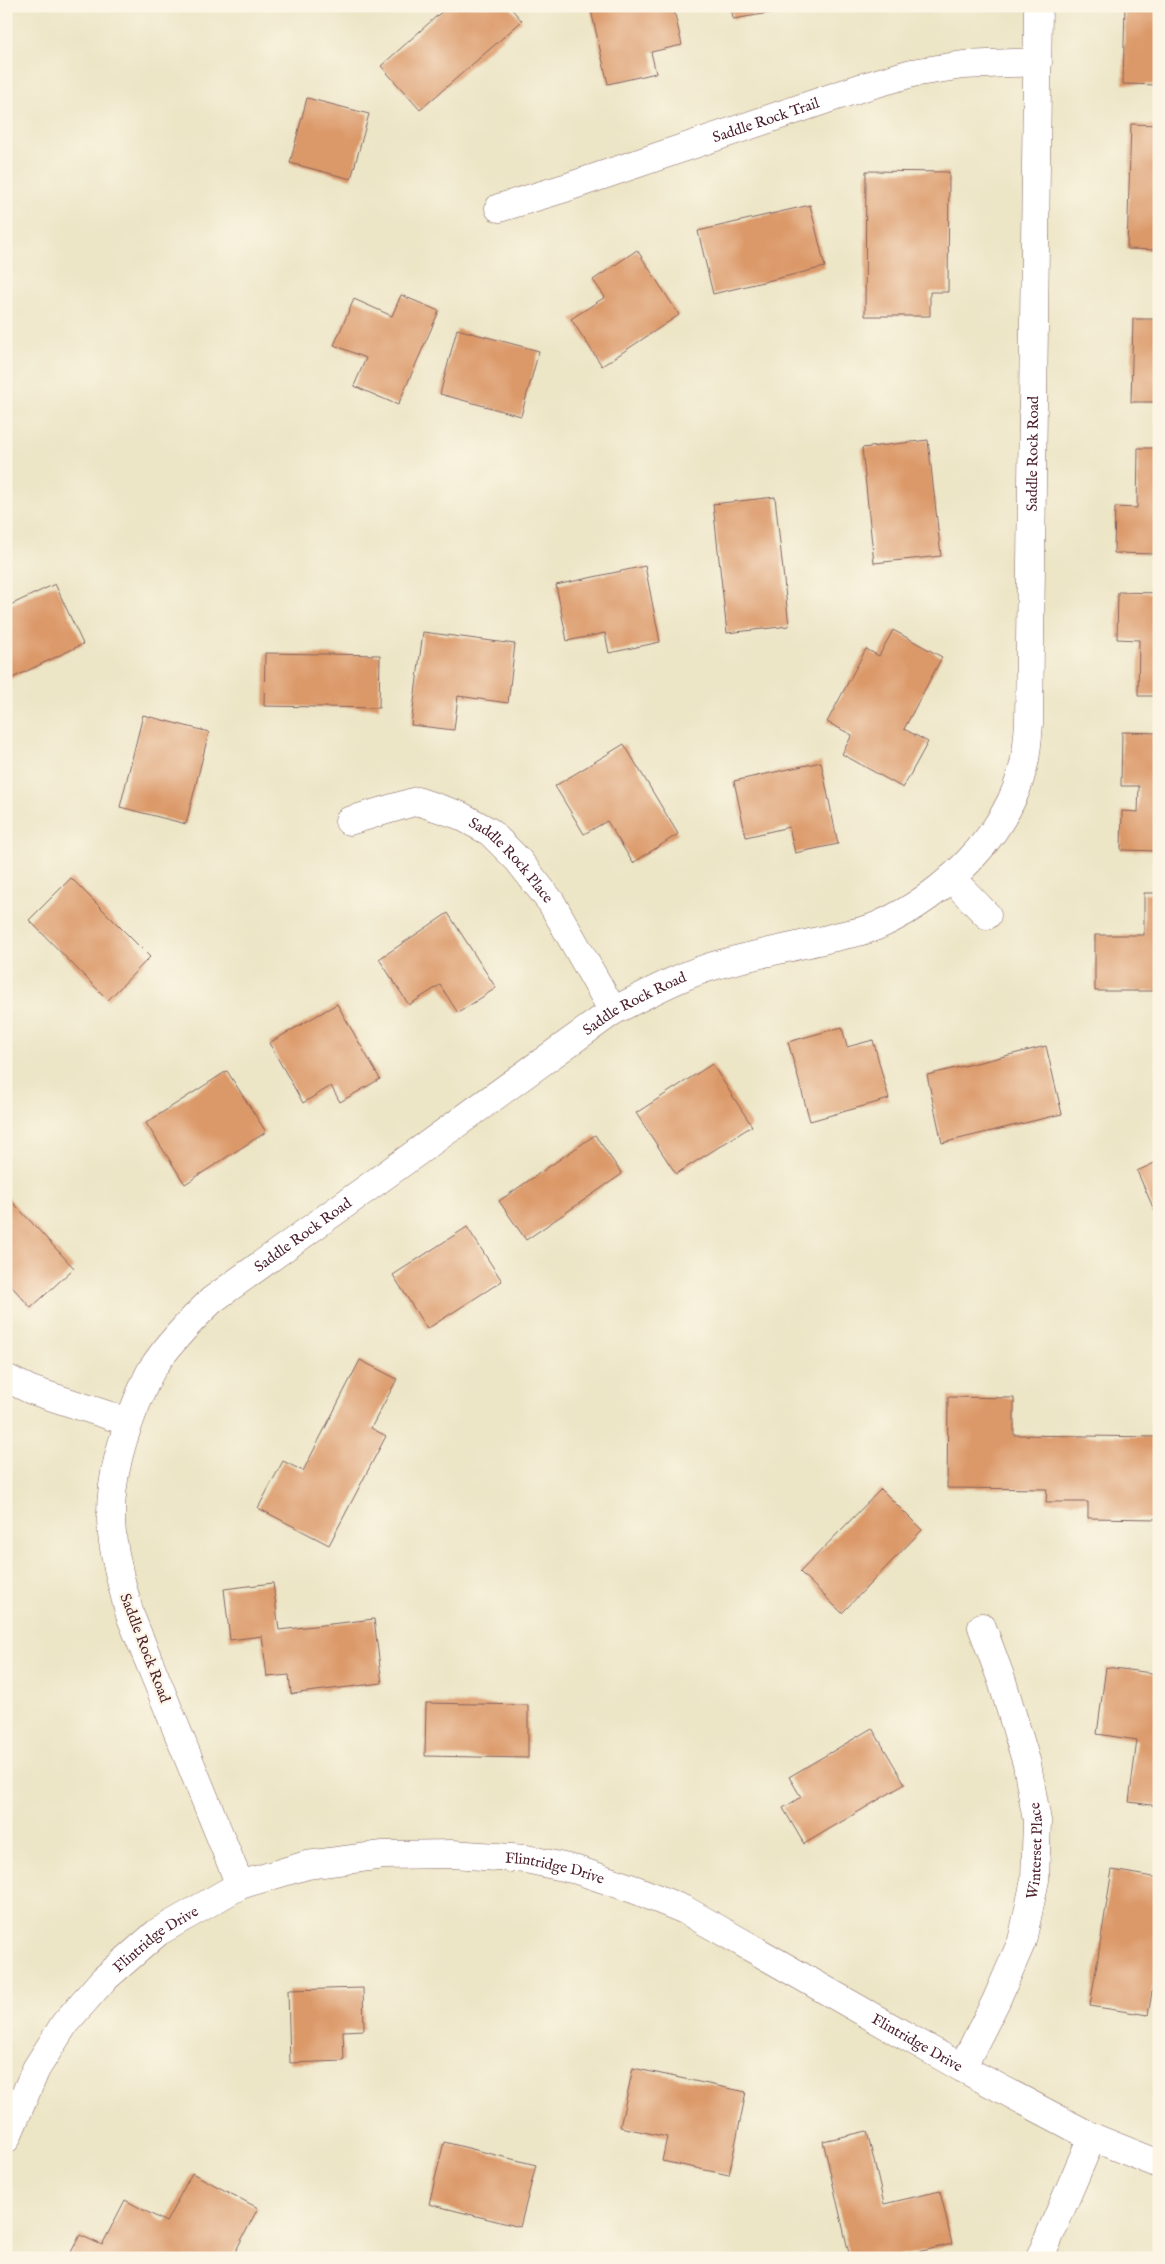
<svg xmlns="http://www.w3.org/2000/svg" width="1165" height="2264" viewBox="0 0 1165 2264" font-family="'IM FELL English',serif">
<style>
.building{fill:#db9867}
.lines{fill:none;stroke-linecap:round;stroke-linejoin:round}
.street-casing{stroke:#836461;stroke-width:29}
.secondary-casing{stroke:#836461;stroke-width:29}
.street{stroke:#fff;stroke-width:28}
.secondary{stroke:#fff;stroke-width:28}
.labels{text-anchor:middle;dominant-baseline:central;stroke-width:4.5;stroke-linejoin:round;paint-order:stroke}
.street-label{font-size:15px;fill:#4a1f2b;stroke:#fcf5e5}
</style>
<rect width="100%" height="100%" fill="#fcf5e5"/>
<filter id="ink" filterUnits="userSpaceOnUse"><feTurbulence type="fractalNoise" baseFrequency=".02" numOctaves="2"/><feDisplacementMap in="SourceGraphic" scale="10" xChannelSelector="R" yChannelSelector="G"/><feConvolveMatrix kernelMatrix="1 2 1 2 8 2 1 2 1" color-interpolation-filters="sRGB"/></filter>
<filter id="wash" filterUnits="userSpaceOnUse"><feTurbulence type="fractalNoise" baseFrequency=".0096" numOctaves="4" result="noise"/><feDisplacementMap in="SourceGraphic" scale="20" xChannelSelector="R" yChannelSelector="G"/><feGaussianBlur stdDeviation="1.12" result="paint"/><feColorMatrix in="noise" values="0 0 0 0 0 0 0 0 0 0 0 0 0 0 0 0 0 1.4 0 .05"/><feComposite in="paint" operator="in"/></filter>
<g filter="url(#wash)">
<rect width="100%" height="100%" fill="#ece5c6"/>
<g id="blocks">
<!-- building -->
<g class="building">
<polygon points="448,6 509,6 522,21 420,110 381,66"/>
<polygon points="590,6 673,6 682,45 651,52 656,73 608,84"/>
<polygon points="731,6 793,6 794,9 733,19"/>
<polygon points="1125,6 1159,6 1159,85 1123,84"/>
<polygon points="307,98 369,114 351,179 290,163"/>
<polygon points="1131,124 1159,125 1159,250 1127,249"/>
<polygon points="866,171 949,172 948,292 930,292 930,316 865,316"/>
<polygon points="810,205 825,267 713,294 698,231"/>
<polygon points="637,250 679,315 602,366 571,319 605,297 593,280"/>
<polygon points="401,295 439,311 398,405 354,386 366,358 334,345 354,299 392,316"/>
<polygon points="1133,319 1159,319 1159,402 1131,402"/>
<polygon points="457,329 539,351 521,416 440,394"/>
<polygon points="928,440 941,556 874,563 862,448"/>
<polygon points="1138,448 1159,448 1159,554 1114,553 1115,507 1137,508"/>
<polygon points="775,497 789,626 727,633 713,504"/>
<polygon points="645,566 660,642 609,653 605,633 567,641 556,585"/>
<polygon points="55,584 83,644 6,681 6,607"/>
<polygon points="1118,592 1159,593 1159,696 1138,696 1139,640 1117,639"/>
<polygon points="893,630 942,657 904,729 928,742 903,788 842,754 852,735 827,722 866,649 879,656"/>
<polygon points="423,632 515,644 508,703 458,696 454,730 411,725"/>
<polygon points="265,653 380,655 379,708 264,706"/>
<polygon points="143,715 209,732 186,824 120,807"/>
<polygon points="1122,732 1159,733 1159,851 1121,850 1122,811 1138,812 1139,786 1121,786"/>
<polygon points="624,744 678,834 633,863 607,821 584,834 555,786"/>
<polygon points="821,762 838,844 795,853 789,827 746,837 734,781"/>
<polygon points="71,878 150,957 108,1000 29,920"/>
<polygon points="1144,893 1159,893 1159,991 1095,991 1095,935 1144,935"/>
<polygon points="448,913 496,988 458,1013 440,985 409,1005 379,959"/>
<polygon points="337,1004 380,1079 340,1102 331,1086 303,1103 269,1043"/>
<polygon points="842,1027 847,1047 873,1040 889,1099 810,1121 788,1042"/>
<polygon points="1046,1046 1062,1114 942,1143 927,1075"/>
<polygon points="712,1064 752,1126 676,1174 636,1113"/>
<polygon points="227,1071 266,1132 185,1184 146,1123"/>
<polygon points="595,1135 622,1174 526,1240 499,1201"/>
<polygon points="1159,1161 1159,1221 1137,1171"/>
<polygon points="6,1195 74,1268 31,1308 6,1280"/>
<polygon points="467,1227 502,1281 427,1329 393,1275"/>
<polygon points="360,1360 397,1379 371,1428 386,1436 329,1545 258,1508 283,1461 303,1471"/>
<polygon points="948,1397 1014,1398 1014,1435 1159,1437 1159,1519 1088,1518 1088,1502 1046,1502 1047,1489 947,1488"/>
<polygon points="881,1489 922,1530 842,1613 800,1572"/>
<polygon points="273,1583 279,1630 374,1619 382,1683 291,1694 289,1675 267,1677 262,1636 230,1640 224,1589"/>
<polygon points="1106,1667 1159,1674 1159,1806 1129,1802 1137,1740 1097,1734"/>
<polygon points="426,1703 528,1705 528,1758 425,1756"/>
<polygon points="872,1728 905,1784 804,1844 783,1808 801,1797 789,1777"/>
<polygon points="1112,1870 1159,1878 1159,1951 1148,2015 1090,2006"/>
<polygon points="363,1988 364,2030 343,2031 344,2061 290,2063 288,1990"/>
<polygon points="633,2068 746,2092 729,2175 662,2161 667,2137 620,2127"/>
<polygon points="867,2131 884,2204 940,2191 952,2244 893,2258 850,2258 823,2141"/>
<polygon points="444,2142 536,2165 520,2227 429,2204"/>
<polygon points="192,2173 258,2208 232,2258 68,2258 80,2235 102,2245 125,2200 166,2222"/>
</g>
</g>
</g>
<g filter="url(#ink)">
<use href="#blocks" fill-opacity="0" stroke="#836461" stroke-width="1"/>
<g class="lines">
<!-- street casing -->
<g class="street-casing">
<g id="street">
<path id="s1" d="M499 208 565 188 860 88 912 73 963 65 1038 62"/>
<path id="s2" d="M349 821 417 801 459 815 490 832 518 860 551 902 613 1011"/>
<polyline points="951,878 987,915"/>
<polyline points="6,1378 31,1390 129,1422"/>
<path id="s3" d="M240 1885 130 1615C123 1589 115 1562 112 1534 107 1487 121 1439 139 1397 143 1388 147 1377 152 1369 169 1343 189 1322 212 1300L613 1011C647 994 683 974 720 964 757 954 794 947 831 938 846 934 865 932 879 925 943 896 1008 835 1024 764 1027 751 1028 736 1029 723L1038 6"/>
<path id="s4" d="M962 2068 996 2001 1022 1941 1035 1880 1037 1821 1027 1764 1002 1681 982 1627"/>
<polyline points="1040,2258 1092,2137"/>
</g>
</g>
<!-- secondary casing -->
<g class="secondary-casing">
<g id="secondary">
<path id="s5" d="M6 2139 36 2069 65 2023 103 1980 158 1932 240 1885 307 1865 383 1855 452 1854 526 1859 577 1870 636 1890 685 1910 962 2068 1092 2137 1159 2164"/>
</g>
</g>
<!-- street -->
<use href="#street" class="street"/>
<!-- secondary -->
<use href="#secondary" class="secondary"/>
</g>
</g>
<g class="labels">
<!-- street labels -->
<g class="street-label">
<text stroke="none"><textPath href="#s1" startOffset="281">Saddle Rock Trail</textPath></text>
<text stroke="none"><textPath href="#s3" startOffset="1948">Saddle Rock Road</textPath></text>
<text stroke="none"><textPath href="#s2" startOffset="185">Saddle Rock Place</textPath></text>
<text stroke="none"><textPath href="#s3" startOffset="1155">Saddle Rock Road</textPath></text>
<text stroke="none"><textPath href="#s3" startOffset="750">Saddle Rock Road</textPath></text>
<text transform="translate(145 1648) rotate(69)">Saddle Rock Road</text>
<text stroke="none"><textPath href="#s4" startOffset="232">Winterset Place</textPath></text>
<text stroke="none"><textPath href="#s5" startOffset="675">Flintridge Drive</textPath></text>
<text stroke="none"><textPath href="#s5" startOffset="255">Flintridge Drive</textPath></text>
<text stroke="none"><textPath href="#s5" startOffset="1080">Flintridge Drive</textPath></text>
</g>
</g>
<!-- margin -->
<rect width="1165" height="2264" fill="none" stroke="#fcf5e5" stroke-width="25"/>
</svg>
